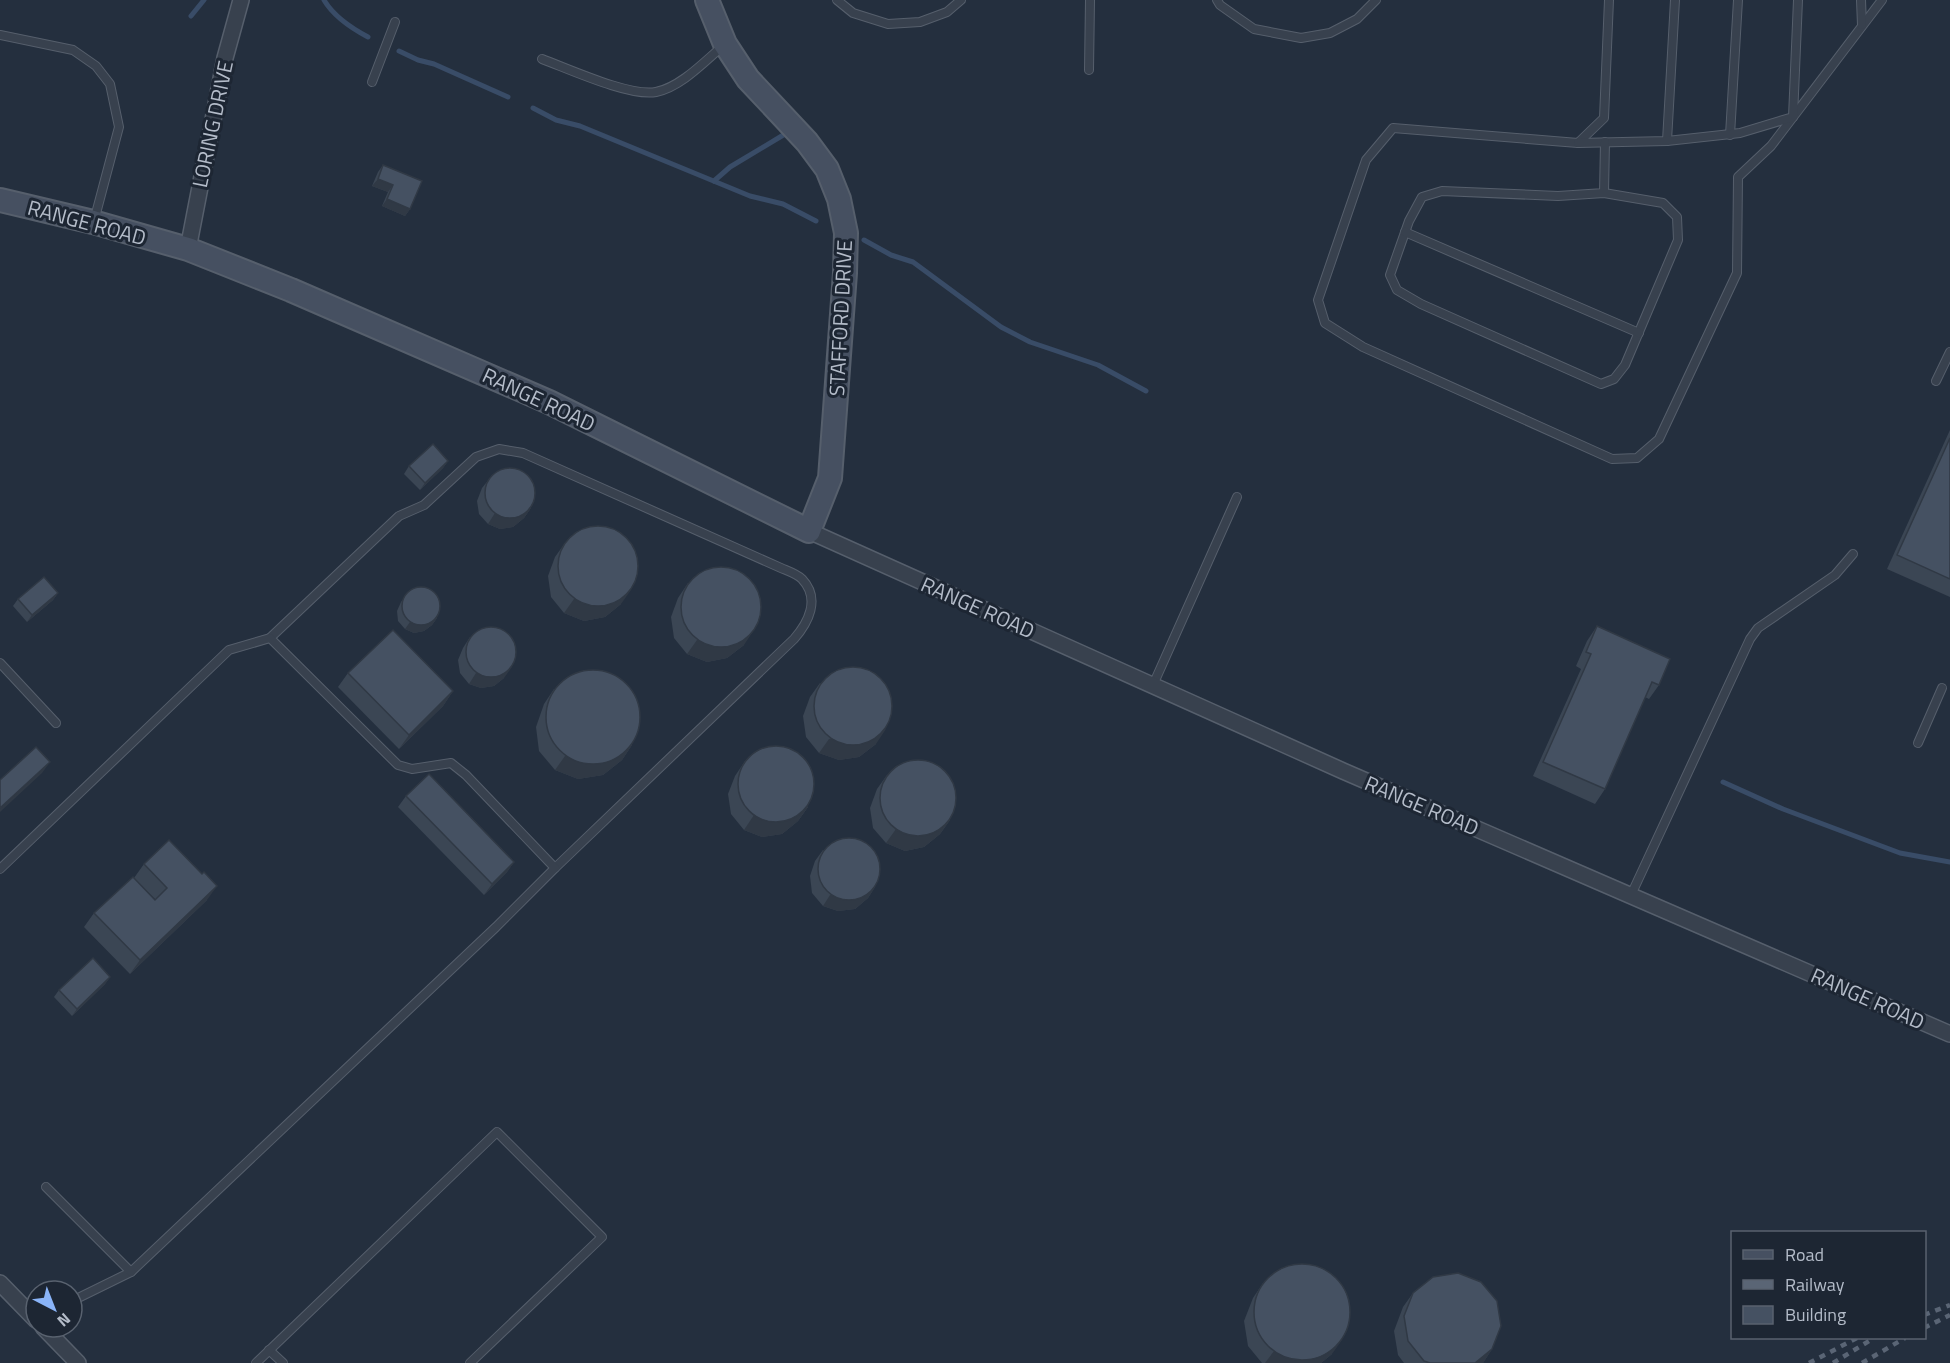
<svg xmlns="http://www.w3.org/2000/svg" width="1950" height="1363" viewBox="0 0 1950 1363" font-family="'Titillium Web',sans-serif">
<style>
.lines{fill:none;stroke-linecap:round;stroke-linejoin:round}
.stream{stroke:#394c67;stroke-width:5}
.lane-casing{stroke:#565f6c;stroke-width:10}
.street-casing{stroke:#565f6c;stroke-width:18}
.secondary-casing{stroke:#565f6c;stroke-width:26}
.lane{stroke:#38414e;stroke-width:8}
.street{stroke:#38414e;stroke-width:15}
.secondary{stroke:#465061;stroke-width:22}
.rail{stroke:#5a6575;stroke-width:4.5;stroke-dasharray:6 6;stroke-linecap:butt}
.wall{fill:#3b4654}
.shaded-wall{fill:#303945}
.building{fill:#455162;stroke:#303945;stroke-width:1.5}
.labels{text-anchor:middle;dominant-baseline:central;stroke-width:6;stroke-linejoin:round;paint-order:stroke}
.street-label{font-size:21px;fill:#b4bcc9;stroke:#1d2633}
</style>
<rect width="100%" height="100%" fill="#242f3e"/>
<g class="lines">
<!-- stream -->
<g class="stream">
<path d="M324 0C334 17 351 28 368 37"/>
<polyline points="191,16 204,0"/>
<polyline points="399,51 418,60 434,64 508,97"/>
<polyline points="533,108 556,120 580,126 750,196 783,204 816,221"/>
<polyline points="714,181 730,167 785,134"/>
<polyline points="864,240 891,255 913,262 1001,327 1030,342 1098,365 1146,391"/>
<polyline points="1723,782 1783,809 1900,853 1950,862"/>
</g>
<!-- lane casing -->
<g class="lane-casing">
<g id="lane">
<polyline points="837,0 853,13 888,24 920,22 947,12 961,0"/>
<polyline points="1217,0 1220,5 1254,29 1301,38 1330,33 1357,19 1376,0"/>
<polyline points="1609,0 1604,118 1578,143 1393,128 1366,160 1318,300 1325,323 1363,347 1612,459 1637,458 1659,439 1737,273 1738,177 1771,146 1882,0"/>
<polyline points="1861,0 1862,25"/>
<polyline points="0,35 73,50 96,66 110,84 119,127 94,221"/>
<path d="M542 59C569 69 630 97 656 92 681 87 705 61 724 45"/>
<polyline points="1089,70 1090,0"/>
<polyline points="372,82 395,22"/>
<polyline points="1730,135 1738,0"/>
<polyline points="1667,141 1675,0"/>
<polyline points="1578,143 1667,141 1740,133 1793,117 1798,0"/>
<polyline points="1604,193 1663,203 1677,217 1678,240 1625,365 1614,379 1601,384 1421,304 1397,290 1390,275 1409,221 1422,197 1442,191 1558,196 1604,193 1605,142"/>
<polyline points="1405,232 1639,333"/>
<polyline points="1936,381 1950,352"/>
<path d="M270 638 399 516 424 505 476 457 499 449 523 453 781 568C788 571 797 574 802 579 821 599 808 623 794 639L555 868"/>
<polyline points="0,663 56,723"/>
<polyline points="1153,685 1237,497"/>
<polyline points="1918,743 1942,688"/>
<polyline points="0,869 229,650 270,638 398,765 412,769 451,763 466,775 555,868 496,927 131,1272 72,1301"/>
<polyline points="1631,895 1750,639 1758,628 1835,575 1853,554"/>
<polyline points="46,1187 131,1272"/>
<polyline points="269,1350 283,1363"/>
<polyline points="256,1363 497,1132 602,1237 470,1363"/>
</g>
</g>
<!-- street casing -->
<g class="street-casing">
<g id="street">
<polyline points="188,249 225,58 241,0"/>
<polyline points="809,531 1343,771 1950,1034"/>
<polyline points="0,1283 36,1320"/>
<polyline points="43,1327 78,1363"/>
</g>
</g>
<!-- secondary casing -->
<g class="secondary-casing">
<polyline id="secondary" points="0,200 93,222 188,249 291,290 549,402 809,531 830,478 845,273 846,233 839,199 827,169 807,142 748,79 725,44 707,0"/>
</g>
<!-- lane -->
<use href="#lane" class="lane"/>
<!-- street -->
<use href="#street" class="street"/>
<!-- secondary -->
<use href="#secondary" class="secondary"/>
<!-- rail -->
<g class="rail">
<polyline points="1924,1315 1950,1305"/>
<polyline points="1924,1328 1950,1315"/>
<polyline points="1809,1363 1857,1338"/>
<polyline points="1833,1363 1874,1338"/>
<polyline points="1862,1363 1905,1338"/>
</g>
</g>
<!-- wall -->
<g class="wall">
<polygon points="383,165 410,209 405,216 382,206 388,192 372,186 378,172"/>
<polygon points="1950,430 1950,597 1887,569"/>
<polygon points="448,461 443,468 420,490 404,474 409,466"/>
<polygon points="490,478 531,508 524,518 513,527 500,529 488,524 479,514 477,501 482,488"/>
<polygon points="565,543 621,604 605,617 584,621 564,613 551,597 548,576 555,557"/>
<polygon points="688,583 744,645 727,658 707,662 687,654 674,638 671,617 678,598"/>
<polygon points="58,593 53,600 27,622 13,606 18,599"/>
<polygon points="406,595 437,618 432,625 424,631 414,633 405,629 398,621 397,611 401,602"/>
<polygon points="1597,626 1659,685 1649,699 1645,697 1605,789 1595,804 1533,776 1581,669 1576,666 1587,641"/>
<polygon points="470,637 504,678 494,686 481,688 469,684 460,673 458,660 463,648"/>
<polygon points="348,673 453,691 443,706 399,749 338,687"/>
<polygon points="820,683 876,744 859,757 839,760 819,753 806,737 803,716 810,697"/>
<polygon points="554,689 632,745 622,760 603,775 578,779 555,770 539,751 536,727 544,704"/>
<polygon points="745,761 808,807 798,821 782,834 762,837 744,830 731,814 728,794 735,776"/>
<polygon points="887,775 950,820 940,834 924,847 905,851 886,843 873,828 870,808 877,789"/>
<polygon points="406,796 514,862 507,872 484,895 398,807"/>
<polygon points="823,850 875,887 868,898 855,909 838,911 823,906 812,893 810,876 815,861"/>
<polygon points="144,864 207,900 130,974 84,927 94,913 155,899 134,878"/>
<polygon points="110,977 105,984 72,1016 54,997 59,990"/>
<polygon points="1263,1283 1332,1354 1321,1363 1262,1363 1248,1346 1244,1321 1253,1298"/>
<polygon points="1413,1293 1492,1349 1483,1363 1404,1363 1398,1355 1394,1331 1403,1307"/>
</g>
<!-- shaded-wall -->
<g class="shaded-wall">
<polygon points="378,179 393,185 388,192 372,186"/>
<polygon points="387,199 410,209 405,216 382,206"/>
<polygon points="448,461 443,468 420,490 425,483"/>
<polygon points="531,508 524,518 513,527 500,529 488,524 495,513"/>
<polygon points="631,590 621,604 605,617 584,621 564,613 574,599"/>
<polygon points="58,593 53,600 27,622 32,615"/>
<polygon points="437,618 432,625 424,631 414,633 405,629 410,622"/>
<polygon points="754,630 744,645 727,658 707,662 687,654 697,640"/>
<polygon points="512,667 504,678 494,686 481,688 469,684 476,673"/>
<polygon points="453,691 443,706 399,749 409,735"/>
<polygon points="886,729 876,744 859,757 839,760 819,753 829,739"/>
<polygon points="632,745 622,760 603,775 578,779 555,770 565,756"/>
<polygon points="50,762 42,773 0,812 0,808"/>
<polygon points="808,807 798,821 782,834 762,837 744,830 754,815"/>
<polygon points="950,820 940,834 924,847 905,851 886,843 896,829"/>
<polygon points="514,862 507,872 484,895 492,884"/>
<polygon points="217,886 207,900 130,974 140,960"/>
<polygon points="875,887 868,898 855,909 838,911 823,906 830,895"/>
<polygon points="110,977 105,984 72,1016 77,1009"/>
<polygon points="1342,1340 1332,1354 1321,1363 1265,1363 1274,1351"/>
<polygon points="1492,1349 1483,1363 1475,1363"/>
</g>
<!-- building -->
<g class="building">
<polygon points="383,165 422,181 410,209 387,199 393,185 378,179"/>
<polygon points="1950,438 1950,579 1897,555"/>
<polygon points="433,444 448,461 425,483 409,466"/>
<circle cx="510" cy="493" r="25"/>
<circle cx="598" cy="566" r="40"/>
<circle cx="721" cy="607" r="40"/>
<polygon points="44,577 58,593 32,615 18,599"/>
<circle cx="421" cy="606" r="19"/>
<polygon points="1597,626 1670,659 1659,685 1652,682 1605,789 1543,762 1591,654 1586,652"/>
<circle cx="491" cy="652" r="25"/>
<polygon points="393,630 453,691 409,735 348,673"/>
<circle cx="853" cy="706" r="39"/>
<circle cx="593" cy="717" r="47"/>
<circle cx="776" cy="784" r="38"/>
<polygon points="36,747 50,762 0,808 0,780"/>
<circle cx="918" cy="798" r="38"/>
<polygon points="429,774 514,862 492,884 406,796"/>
<circle cx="849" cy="869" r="31"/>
<polygon points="169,840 202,874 204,872 217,886 140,960 94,913 133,877 155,900 167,888 144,864"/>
<polygon points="93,958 110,977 77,1009 59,990"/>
<circle cx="1302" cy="1312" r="48"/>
<polygon points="1458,1273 1481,1282 1497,1301 1501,1326 1492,1349 1475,1363 1430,1363 1424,1361 1408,1341 1404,1316 1413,1293 1433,1277"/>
</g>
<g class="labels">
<!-- street labels -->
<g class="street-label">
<text transform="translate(212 124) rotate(-78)">LORING DRIVE</text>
<text transform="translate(87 222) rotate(15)">RANGE ROAD</text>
<text transform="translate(840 318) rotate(-87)">STAFFORD DRIVE</text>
<text transform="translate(539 399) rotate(25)">RANGE ROAD</text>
<text transform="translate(978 607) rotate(24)">RANGE ROAD</text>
<text transform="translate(1422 805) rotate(23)">RANGE ROAD</text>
<text transform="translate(1868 998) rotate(24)">RANGE ROAD</text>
</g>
</g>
<!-- legend -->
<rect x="1731" y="1231" width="195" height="108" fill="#1d2633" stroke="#59626f" stroke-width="1.5"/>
<rect x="1743" y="1250" width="30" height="9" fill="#465061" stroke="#59626f" stroke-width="1.5"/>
<text x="1785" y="1261" font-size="18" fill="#b4bcc9">Road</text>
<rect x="1743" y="1280" width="30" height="9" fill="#5a6575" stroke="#59626f" stroke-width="1.5"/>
<text x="1785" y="1291" font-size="18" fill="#b4bcc9">Railway</text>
<rect x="1743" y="1306" width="30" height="18" fill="#455162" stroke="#59626f" stroke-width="1.5"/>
<text x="1785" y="1321" font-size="18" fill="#b4bcc9">Building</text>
<!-- north arrow -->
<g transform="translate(54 1309) rotate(138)"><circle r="28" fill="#1d2633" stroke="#59626f" stroke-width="1.5"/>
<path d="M0-4.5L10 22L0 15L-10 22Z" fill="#8ab4f8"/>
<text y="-9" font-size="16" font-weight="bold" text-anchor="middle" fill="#b4bcc9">N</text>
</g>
</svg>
